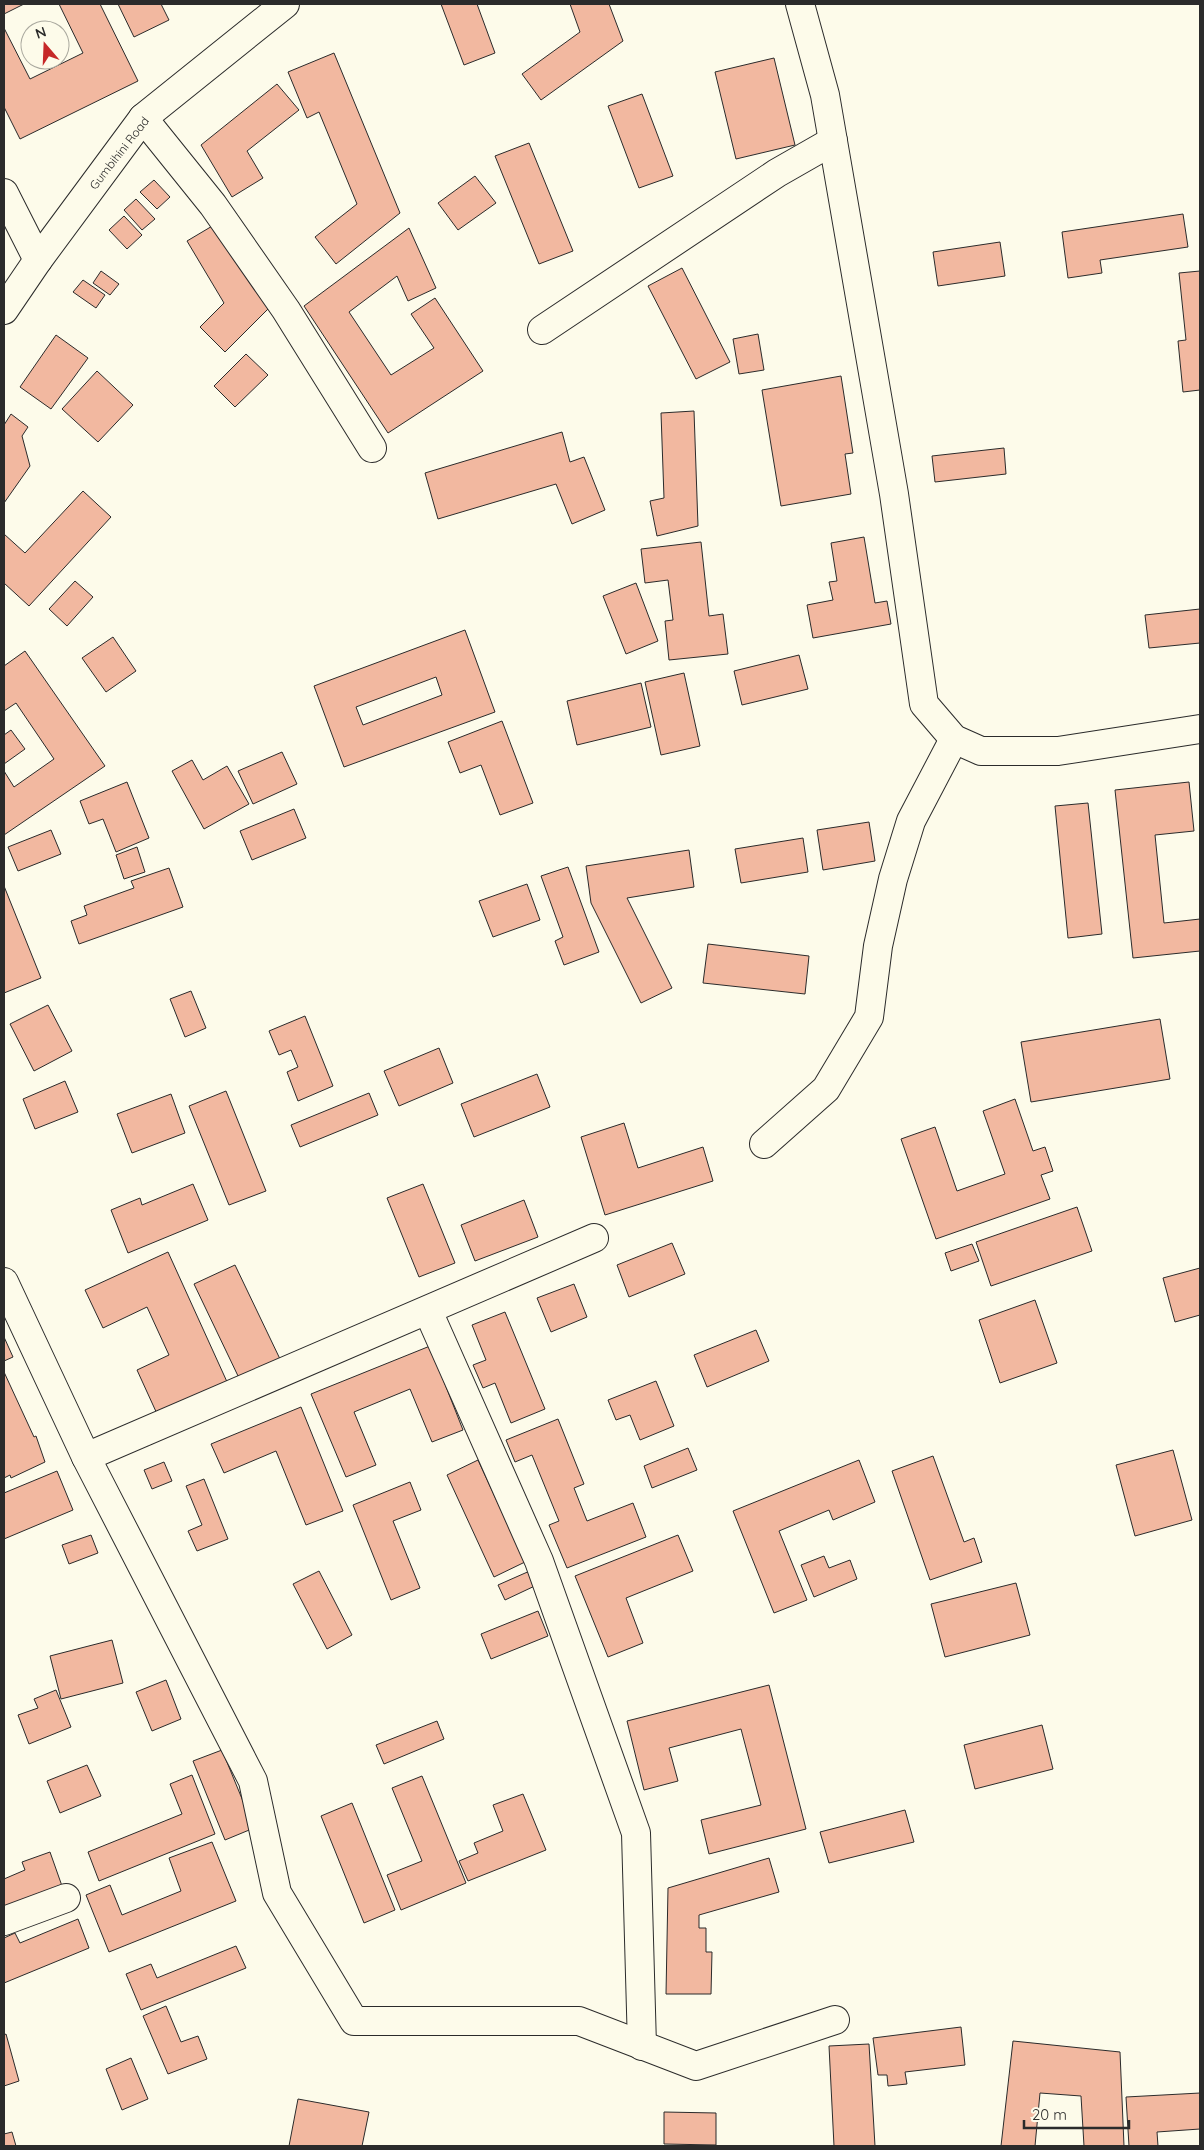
<svg xmlns="http://www.w3.org/2000/svg" width="1204" height="2150" viewBox="0 0 1204 2150" font-family="Quicksand,sans-serif">
<style>
.building{fill:#f2b8a0;stroke:#2b2b2b;fill-rule:evenodd}
.lines{fill:none;stroke-linecap:round;stroke-linejoin:round}
.minor-casing{stroke:#2b2b2b;stroke-width:30}
.minor{stroke:#fdfbea;stroke-width:28}
.labels{text-anchor:middle;dominant-baseline:central;stroke-width:4;stroke-linejoin:round;paint-order:stroke}
.street-label{font-size:12px;fill:#2b2b2b;stroke:#fdfbea}
</style>
<rect width="100%" height="100%" fill="#fdfbea"/>
<!-- building -->
<g class="building">
<polygon points="4,4 24,4 4,14"/>
<polygon points="59,4 100,4 138,81 20,139 4,107 4,28 30,79 83,53"/>
<polygon points="118,4 161,4 169,20 134,37"/>
<polygon points="441,4 477,4 495,53 464,65"/>
<polygon points="570,4 609,4 623,41 541,100 522,74 580,32"/>
<polygon points="334,53 400,213 336,264 315,237 357,204 319,112 307,118 288,72"/>
<polygon points="774,58 795,145 736,159 715,72"/>
<polygon points="277,84 299,110 247,151 263,178 232,197 201,145"/>
<polygon points="642,94 673,176 639,188 608,106"/>
<polygon points="529,143 573,251 539,264 495,156"/>
<polygon points="475,176 496,203 458,230 438,203"/>
<polygon points="154,180 170,197 157,209 140,192"/>
<polygon points="136,199 155,219 142,230 124,210"/>
<polygon points="1183,214 1188,247 1100,260 1102,273 1068,278 1062,232"/>
<polygon points="124,216 142,235 127,249 109,230"/>
<polygon points="219,222 270,307 225,352 200,327 224,303 187,241"/>
<polygon points="409,228 436,288 408,301 397,276 349,312 391,375 434,348 411,314 435,298 483,371 388,433 304,306"/>
<polygon points="1000,242 1005,276 938,286 933,252"/>
<polygon points="682,268 730,362 696,379 648,286"/>
<polygon points="101,271 119,284 110,295 93,283"/>
<polygon points="1200,271 1200,390 1183,392 1178,341 1186,340 1179,273"/>
<polygon points="83,280 105,295 96,308 73,292"/>
<polygon points="758,334 764,370 739,374 733,339"/>
<polygon points="56,335 88,358 51,409 20,387"/>
<polygon points="246,354 268,375 235,407 214,386"/>
<polygon points="97,371 133,405 98,442 62,409"/>
<polygon points="841,376 853,453 845,454 851,494 781,506 762,390"/>
<polygon points="694,411 698,526 657,536 650,501 664,498 661,413"/>
<polygon points="11,414 28,427 22,436 30,466 4,503 4,425"/>
<polygon points="562,432 570,462 584,457 605,510 572,524 556,484 438,519 425,473"/>
<polygon points="1004,448 1006,474 935,482 932,456"/>
<polygon points="83,491 111,517 29,606 4,583 4,534 25,553"/>
<polygon points="864,537 875,603 887,601 891,624 813,638 807,605 833,600 829,582 837,581 831,543"/>
<polygon points="701,542 709,616 723,614 728,654 669,660 665,621 673,620 668,580 645,583 641,549"/>
<polygon points="75,581 93,597 67,626 49,609"/>
<polygon points="636,583 658,641 626,654 603,596"/>
<polygon points="1200,609 1200,643 1149,648 1145,615"/>
<path d="M465 630 495 712 344 767 314 686ZM436 677 442 695 363 725 356 707Z"/>
<polygon points="113,637 136,671 106,692 82,658"/>
<polygon points="25,651 105,766 4,835 4,771 14,787 54,759 16,703 4,711 4,666"/>
<polygon points="799,655 808,689 742,705 734,671"/>
<polygon points="684,673 700,746 661,755 645,682"/>
<polygon points="641,683 651,727 577,745 567,701"/>
<polygon points="502,721 533,803 500,815 481,765 460,773 448,742"/>
<polygon points="11,730 25,749 4,764 4,735"/>
<polygon points="282,752 297,784 253,804 238,771"/>
<polygon points="192,760 203,780 227,766 249,804 204,829 172,771"/>
<polygon points="127,782 149,838 116,852 103,819 89,824 80,801"/>
<polygon points="1189,782 1194,831 1155,835 1164,923 1200,919 1200,951 1133,958 1115,790"/>
<polygon points="1088,803 1102,934 1068,938 1055,806"/>
<polygon points="294,809 306,838 252,860 240,831"/>
<polygon points="869,822 875,861 823,870 817,830"/>
<polygon points="51,830 61,854 18,871 8,847"/>
<polygon points="803,838 808,872 741,883 735,849"/>
<polygon points="137,847 145,872 124,879 116,855"/>
<polygon points="689,850 694,887 627,898 672,988 641,1003 591,903 586,866"/>
<polygon points="568,867 599,952 564,965 555,941 563,937 541,876"/>
<polygon points="169,868 183,907 79,944 71,921 87,915 84,906 134,888 131,881"/>
<polygon points="527,884 540,920 493,937 479,901"/>
<polygon points="4,886 41,978 4,993"/>
<polygon points="708,944 809,956 805,994 703,983"/>
<polygon points="191,991 206,1028 185,1037 170,999"/>
<polygon points="48,1005 72,1051 34,1071 10,1024"/>
<polygon points="305,1016 333,1086 298,1101 287,1072 298,1067 291,1050 279,1055 269,1031"/>
<polygon points="1160,1019 1170,1079 1031,1102 1021,1042"/>
<polygon points="439,1048 453,1083 399,1106 384,1071"/>
<polygon points="537,1074 550,1107 474,1137 461,1104"/>
<polygon points="65,1081 78,1112 35,1129 23,1099"/>
<polygon points="226,1091 266,1191 229,1205 189,1106"/>
<polygon points="369,1093 378,1115 300,1147 291,1125"/>
<polygon points="171,1094 185,1133 132,1153 117,1114"/>
<polygon points="1015,1099 1033,1151 1045,1147 1053,1171 1041,1175 1050,1199 936,1239 901,1139 935,1127 957,1191 1005,1174 983,1111"/>
<polygon points="624,1123 638,1168 703,1147 713,1181 605,1215 581,1137"/>
<polygon points="193,1184 208,1220 128,1253 111,1210 140,1198 142,1205"/>
<polygon points="423,1184 455,1263 419,1277 387,1198"/>
<polygon points="524,1200 538,1237 475,1261 461,1225"/>
<polygon points="1077,1207 1092,1251 991,1286 976,1242"/>
<polygon points="672,1243 685,1274 629,1297 617,1265"/>
<polygon points="972,1244 979,1261 951,1271 945,1253"/>
<polygon points="168,1252 228,1384 158,1416 137,1370 169,1355 147,1307 103,1328 85,1290"/>
<polygon points="235,1265 280,1359 239,1378 194,1284"/>
<polygon points="1200,1268 1200,1315 1175,1322 1163,1278"/>
<polygon points="574,1284 587,1317 551,1332 537,1298"/>
<polygon points="1035,1300 1057,1363 1000,1383 979,1320"/>
<polygon points="505,1312 545,1409 511,1423 495,1383 483,1388 473,1365 486,1360 472,1325"/>
<polygon points="756,1330 769,1361 707,1387 694,1355"/>
<polygon points="4,1337 13,1357 4,1361"/>
<polygon points="430,1346 463,1430 432,1442 410,1389 354,1412 376,1465 346,1477 311,1394"/>
<polygon points="4,1372 34,1437 36,1436 45,1462 11,1478 10,1475 4,1478"/>
<polygon points="656,1381 674,1426 640,1440 630,1415 616,1420 608,1400"/>
<polygon points="301,1407 343,1511 306,1525 276,1451 224,1473 211,1444"/>
<polygon points="558,1419 584,1484 574,1488 587,1521 633,1503 646,1537 567,1568 549,1525 559,1521 532,1455 515,1462 506,1440"/>
<polygon points="688,1448 697,1470 652,1488 644,1466"/>
<polygon points="1173,1450 1192,1520 1135,1536 1116,1465"/>
<polygon points="933,1456 964,1542 974,1538 982,1562 930,1580 892,1471"/>
<polygon points="478,1460 525,1562 494,1577 447,1475"/>
<polygon points="859,1460 875,1502 833,1520 829,1510 779,1531 807,1600 774,1613 733,1511"/>
<polygon points="164,1462 172,1481 152,1489 144,1470"/>
<polygon points="57,1471 73,1510 4,1539 4,1493"/>
<polygon points="204,1479 228,1539 197,1551 188,1531 202,1525 186,1486"/>
<polygon points="410,1482 421,1510 393,1521 420,1588 391,1600 353,1505"/>
<polygon points="91,1535 98,1553 69,1564 62,1545"/>
<polygon points="678,1535 693,1571 626,1598 643,1643 608,1657 575,1576"/>
<polygon points="824,1556 829,1568 850,1560 857,1579 814,1597 801,1565"/>
<polygon points="532,1570 539,1584 505,1600 498,1585"/>
<polygon points="319,1571 352,1635 327,1649 293,1584"/>
<polygon points="1016,1583 1030,1635 945,1657 931,1604"/>
<polygon points="538,1611 548,1636 491,1659 481,1634"/>
<polygon points="112,1640 123,1683 61,1699 50,1656"/>
<polygon points="166,1680 181,1719 152,1731 136,1692"/>
<polygon points="769,1685 806,1829 709,1854 701,1820 761,1805 741,1729 669,1748 678,1781 644,1790 627,1721"/>
<polygon points="56,1690 71,1727 29,1744 18,1715 38,1708 34,1699"/>
<polygon points="437,1721 444,1739 384,1764 376,1745"/>
<polygon points="1042,1725 1053,1769 975,1789 964,1745"/>
<polygon points="222,1750 254,1828 225,1840 193,1761"/>
<polygon points="87,1765 101,1796 60,1813 47,1781"/>
<polygon points="192,1775 215,1834 99,1881 88,1852 182,1814 170,1784"/>
<polygon points="422,1776 466,1883 401,1910 387,1875 422,1861 392,1788"/>
<polygon points="523,1794 546,1850 468,1881 459,1861 478,1853 474,1843 503,1831 493,1805"/>
<polygon points="352,1803 395,1910 364,1923 321,1816"/>
<polygon points="905,1810 914,1842 829,1863 820,1832"/>
<polygon points="212,1842 236,1901 109,1952 86,1895 110,1885 122,1915 181,1891 169,1858"/>
<polygon points="50,1852 62,1886 4,1907 4,1879 25,1870 22,1862"/>
<polygon points="769,1858 779,1892 699,1915 699,1928 706,1928 706,1952 712,1952 711,1994 666,1994 668,1888"/>
<polygon points="78,1919 89,1948 4,1983 4,1938 15,1933 20,1943"/>
<polygon points="236,1946 246,1968 141,2010 126,1974 151,1964 157,1978"/>
<polygon points="166,2006 181,2042 198,2036 207,2059 168,2074 143,2016"/>
<polygon points="961,2027 965,2065 905,2072 907,2084 888,2086 887,2075 878,2075 873,2038"/>
<polygon points="6,2034 19,2081 4,2086 4,2035"/>
<polygon points="1013,2041 1120,2052 1124,2146 1084,2146 1081,2096 1040,2093 1035,2146 1001,2146"/>
<polygon points="869,2044 875,2146 834,2146 829,2046"/>
<polygon points="131,2058 148,2099 122,2110 106,2069"/>
<polygon points="1200,2093 1200,2129 1157,2132 1158,2146 1129,2146 1126,2097"/>
<polygon points="298,2099 369,2112 362,2146 289,2146"/>
<polygon points="664,2112 716,2113 716,2145 664,2144"/>
<polygon points="12,2132 16,2146 4,2146 4,2134"/>
</g>
<g class="lines">
<!-- minor casing -->
<g class="minor-casing">
<g id="minor">
<polyline points="800,4 825,95 894,494 924,704 954,739 981,751 1058,751 1200,729"/>
<polyline points="143,118 213,205 286,310 372,448"/>
<polyline points="4,193 38,260"/>
<polyline points="4,310 38,260 143,118 285,4"/>
<polyline points="542,330 777,173 833,141"/>
<polyline points="764,1144 826,1089 869,1017 878,946 893,879 911,821 954,739"/>
<polyline points="4,1282 86,1457 253,1781 277,1893 354,2021 579,2021 696,2066 835,2020"/>
<polyline points="428,1311 539,1561 636,1833 642,2046"/>
<polyline points="86,1457 594,1238"/>
<polyline points="4,1921 66,1898"/>
</g>
</g>
<!-- minor -->
<use href="#minor" class="minor"/>
</g>
<g class="labels">
<!-- street labels -->
<g class="street-label">
<text transform="translate(119 153) rotate(-52)">Gumbihini Road</text>
</g>
</g>
<!-- border -->
<rect width="1204" height="2150" fill="none" stroke="#2b2b2b" stroke-width="10"/>
<!-- north arrow -->
<g transform="translate(45 45) rotate(341)"><circle r="24" fill="#fdfbea" stroke="#a9a89e"/>
<path d="M0-4L9 19L0 12L-9 19Z" fill="#c62828"/>
<text y="-8" font-size="14" font-weight="bold" text-anchor="middle" fill="#2b2b2b">N</text>
</g>
<!-- scale -->
<path d="M1024 2120v8h105v-8" fill="none" stroke="#2b2b2b" stroke-width="2.5"/>
<text x="1032" y="2120" font-size="15" fill="#2b2b2b" stroke="#fdfbea" stroke-width="4" paint-order="stroke">20 m</text>
</svg>
